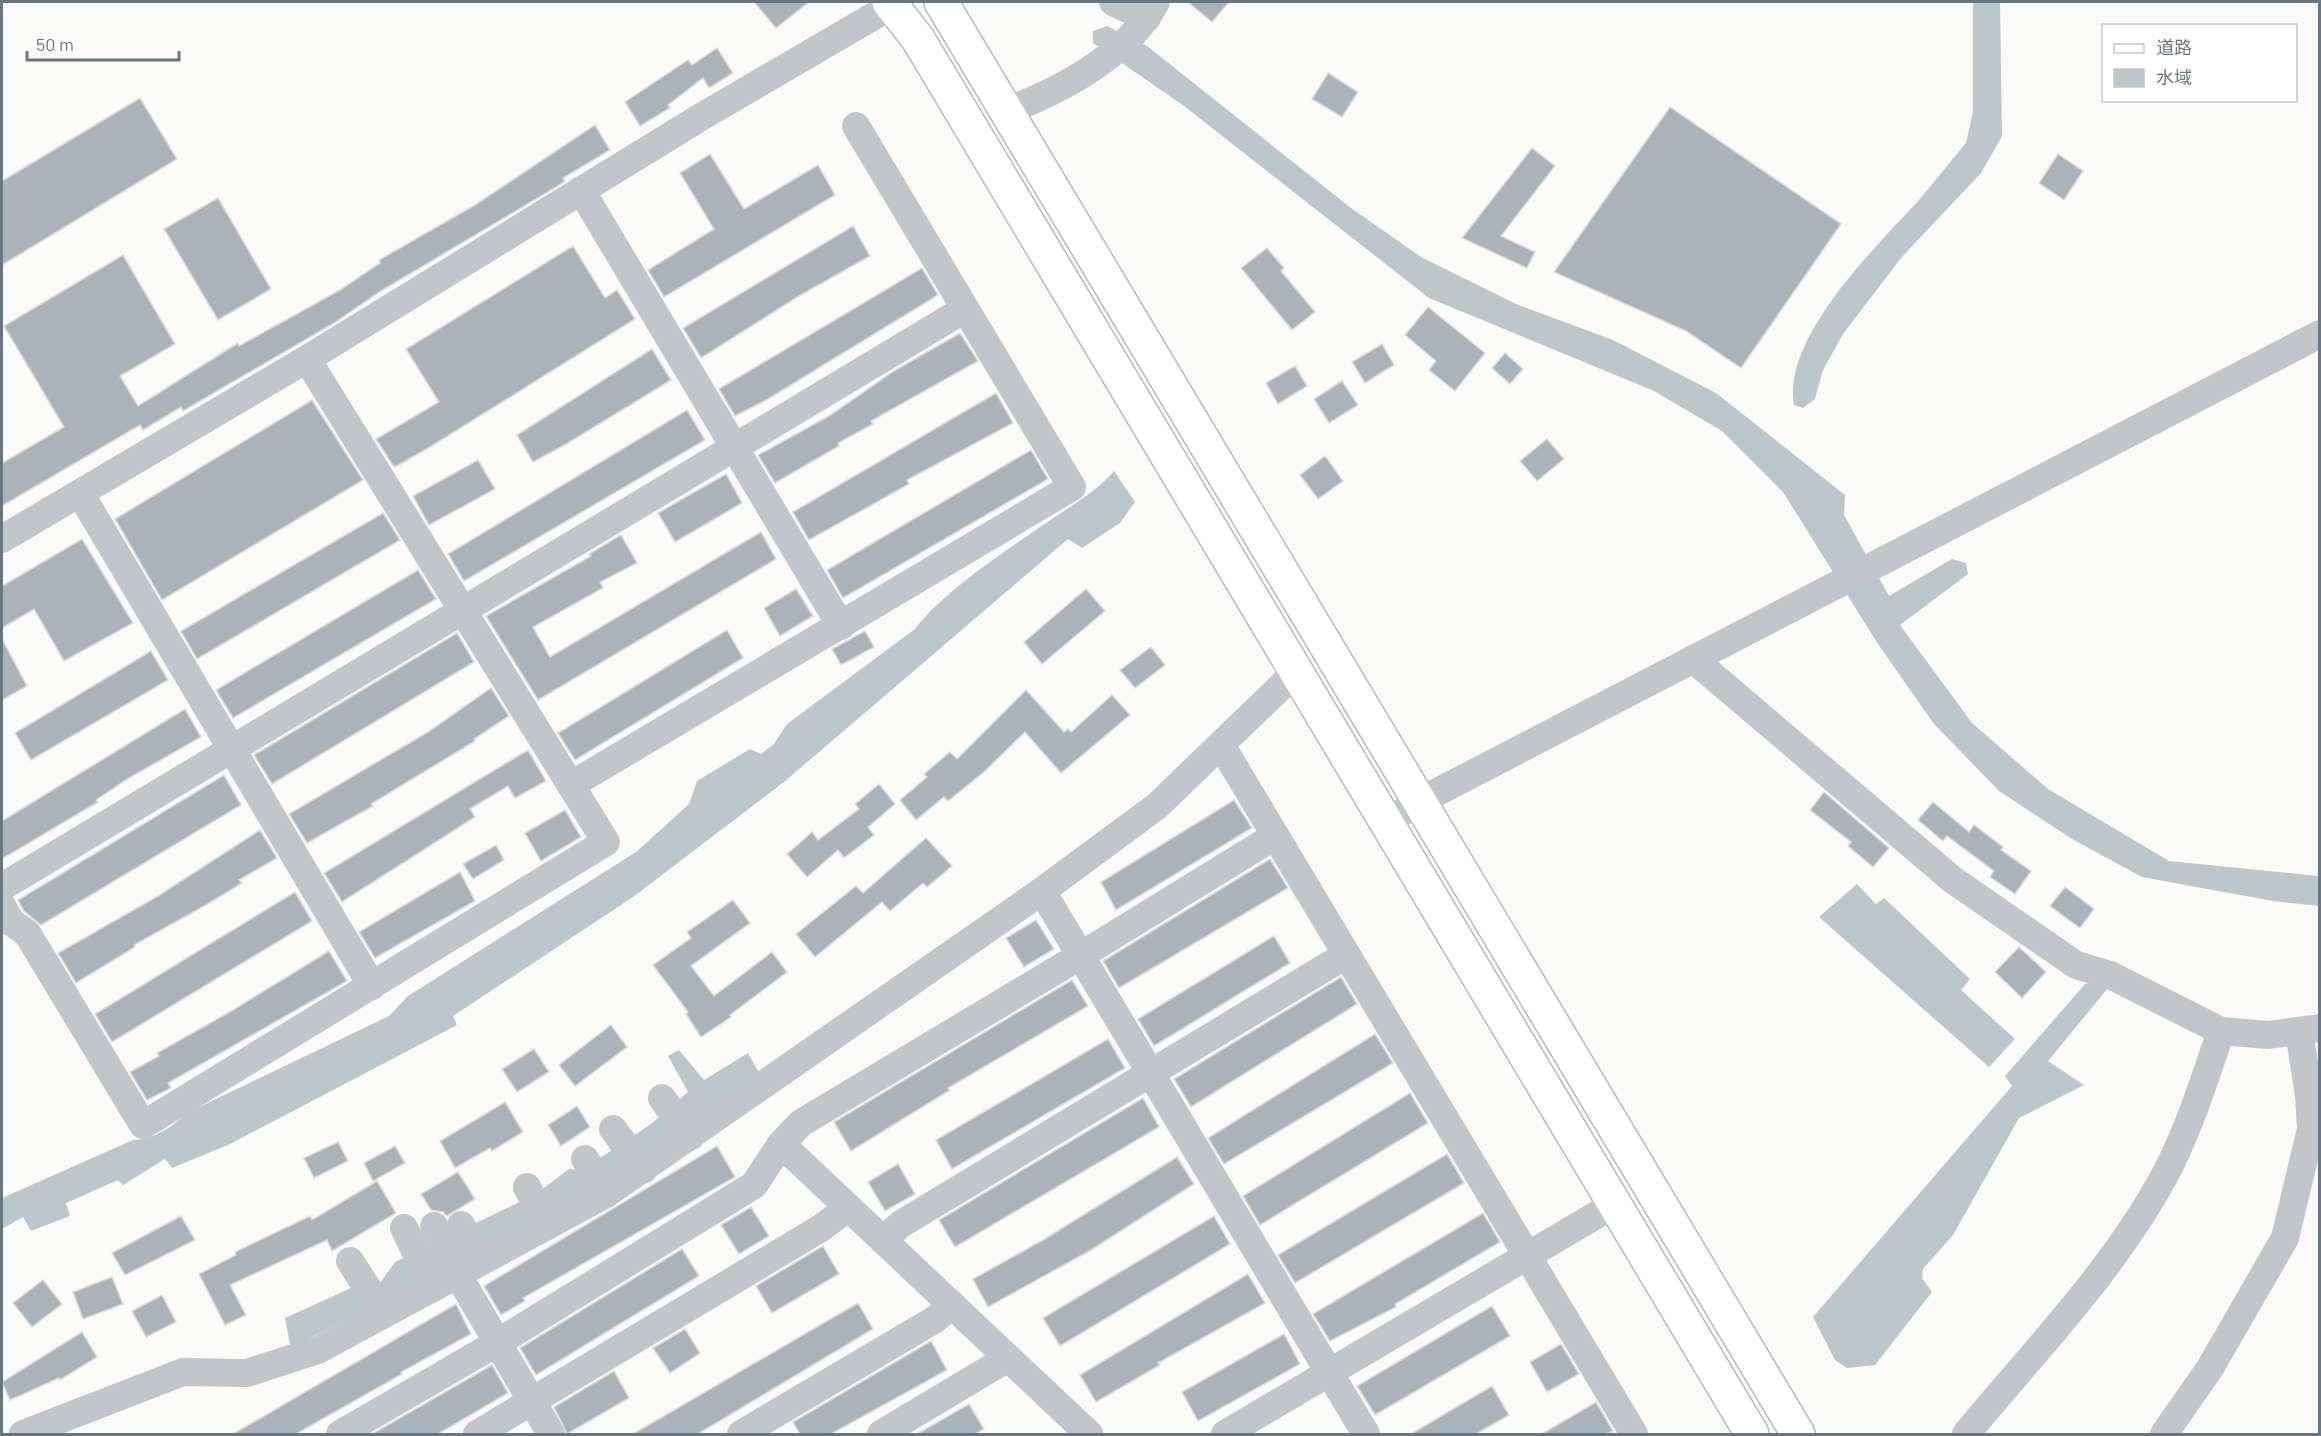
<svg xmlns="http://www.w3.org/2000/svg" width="2321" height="1436" viewBox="0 0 2321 1436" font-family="Barlow,'Noto Sans SC',sans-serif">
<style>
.water{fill:#bbc7cb}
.building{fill:#aab3b9;stroke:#dcdcda;stroke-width:1.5}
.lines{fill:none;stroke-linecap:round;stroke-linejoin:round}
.major-casing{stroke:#b5babe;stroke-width:36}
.minor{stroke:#c1c6ca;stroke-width:28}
.major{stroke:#fff;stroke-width:33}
</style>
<rect width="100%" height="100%" fill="#fafaf8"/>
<!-- water -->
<g class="water">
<path d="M1973 2H2000L2002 136 1981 173 1901 258 1843 334 1823 370 1815 399 1803 408 1794 405C1782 337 1877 246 1919 200 1935 181 1950 162 1966 143L1973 112Z"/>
<polygon points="1107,26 1147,46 1351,208 1421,257 1516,304 1613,340 1716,393 1845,495 1844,515 1889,596 1952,559 1966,563 1968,574 1900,625 1972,723 2048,789 2169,861 2319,876 2319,906 2273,901 2142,877 2072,839 1999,791 1934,724 1878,644 1783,492 1722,431 1654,391 1429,298 1184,106 1093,43 1093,31"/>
<path d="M1114 471 1135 502 1120 523 1082 548 1068 539 784 782 633 897 453 1016 457 1025 228 1145 172 1168 165 1159 123 1185 118 1180 66 1203 70 1216 31 1231 23 1217 2 1229V1198L133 1140C156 1139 171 1127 189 1112L389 1016 408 996 636 852 689 804 697 781 750 749 761 754 774 744 787 724 915 629C943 591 1011 547 1052 519 1074 504 1097 491 1114 471Z"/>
<polygon points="1857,884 1876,904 1884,898 1970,979 1961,990 2015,1039 1989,1067 1819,917"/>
<polygon points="2106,979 2108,988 2048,1061 2084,1085 2019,1118 1953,1235 1923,1269 1922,1278 1932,1292 1875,1365 1847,1368 1835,1360 1813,1317 2012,1086 2005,1076 2085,984"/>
<polygon points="679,1050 704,1080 748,1053 760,1074 563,1206 295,1346 290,1344 285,1318 351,1288 380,1283 395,1262 536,1194 569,1169 582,1170 651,1124 688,1092 668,1056"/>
</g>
<!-- building -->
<g class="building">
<polygon points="754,2 809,2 776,28"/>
<polygon points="1188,2 1229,2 1212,22"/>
<polygon points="717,48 733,73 709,88 703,78 668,105 670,108 640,126 625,102 688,60 692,65"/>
<polygon points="1328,73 1358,92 1342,117 1312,99"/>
<polygon points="140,98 177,159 2,265 2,181"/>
<polygon points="1670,107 1841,224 1741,368 1686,331 1554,272"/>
<polygon points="595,125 610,150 563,178 565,181 556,187 381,291 334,323 183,411 181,407 143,430 140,425 2,506 2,463 64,427 4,326 123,255 175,344 120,376 138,406 238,343 239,346 340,290 380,263 379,260 475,205"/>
<polygon points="1532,148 1555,166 1501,236 1535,252 1527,268 1462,238"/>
<polygon points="710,154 744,209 818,165 835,195 664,297 648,270 714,229 680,173"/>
<polygon points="2058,154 2083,171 2064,200 2039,183"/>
<polygon points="218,198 271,289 218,320 164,229"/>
<polygon points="853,226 870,256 799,296 701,358 683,328"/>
<polygon points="573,246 605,298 617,290 635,319 430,447 395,467 392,464 376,439 439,402 406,349"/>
<polygon points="1267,248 1284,268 1281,271 1315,312 1292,330 1241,268"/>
<polygon points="922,268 938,295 768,399 735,416 719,389"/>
<polygon points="1428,307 1485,353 1455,391 1429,370 1436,361 1405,335"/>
<polygon points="960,333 978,361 871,421 873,424 838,443 839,446 775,483 758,455 829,416 894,371"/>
<polygon points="1382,344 1394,365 1365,383 1352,362"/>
<polygon points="652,349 671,380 568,443 533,462 517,435"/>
<polygon points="1505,353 1523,369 1510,384 1492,368"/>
<polygon points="1295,366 1307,386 1278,404 1266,383"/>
<polygon points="1342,381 1358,405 1329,423 1314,399"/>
<polygon points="996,393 1013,423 907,480 909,484 809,540 793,512"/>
<polygon points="312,400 363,480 162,600 115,519"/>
<polygon points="687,410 705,440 464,581 448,554"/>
<polygon points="1547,439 1564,459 1537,481 1520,461"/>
<polygon points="1031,450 1048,479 843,598 827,570"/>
<polygon points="1325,456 1343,481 1318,499 1300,475"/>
<polygon points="478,460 495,489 429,525 413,496"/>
<polygon points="726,474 742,503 675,542 658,513"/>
<polygon points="383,513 400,540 197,659 181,631"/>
<polygon points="761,532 776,559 538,700 486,616 591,556 589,554 621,535 637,563 600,582 603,588 533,627 550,657"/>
<polygon points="82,539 133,623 64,661 34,609 2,628 2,586"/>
<polygon points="418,570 436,599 233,718 216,690"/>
<polygon points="796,589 813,616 780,636 764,608"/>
<polygon points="1086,589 1105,611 1042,664 1024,642"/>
<polygon points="727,630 743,658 575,760 558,733"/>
<polygon points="865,631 874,647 841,665 832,649"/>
<polygon points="457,633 474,662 272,784 254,755"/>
<polygon points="2,639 27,686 2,700"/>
<polygon points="1151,647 1165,665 1135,688 1120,670"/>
<polygon points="151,651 168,680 31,760 15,733"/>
<polygon points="491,688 509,716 474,739 475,741 371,804 373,806 307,843 289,814 428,732"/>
<polygon points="1026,690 1064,732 1068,729 1071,732 1112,695 1130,715 1061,773 1025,732 985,771 948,801 944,797 916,820 900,800 927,777 924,774 950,752 957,759"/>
<polygon points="185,709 201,737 129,778 96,800 98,802 2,859 2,821"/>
<polygon points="528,750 546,781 515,798 508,786 470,809 475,817 342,902 324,873"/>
<polygon points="224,775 241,805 41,925 24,911 18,900"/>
<polygon points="879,784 895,804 868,827 874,835 844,858 838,850 807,877 787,854 812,832 818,840 859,809 855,804"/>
<polygon points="1824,792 1889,848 1873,867 1848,846 1851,842 1810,810"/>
<polygon points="1234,800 1252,828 1116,910 1101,882"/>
<polygon points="1933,802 1969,832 1974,825 2003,847 2001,850 2031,871 2015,894 1990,877 1994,871 1947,836 1943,841 1918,820"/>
<polygon points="565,810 581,837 541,861 525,833"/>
<polygon points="260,830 277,858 239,880 242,883 206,905 134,945 135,947 76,983 58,953 158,896"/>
<polygon points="926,838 952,866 927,887 923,883 890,911 882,902 815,957 796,934 856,886 863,893"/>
<polygon points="496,845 504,860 473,879 463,864"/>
<polygon points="1270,859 1288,888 1119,988 1103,961"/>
<polygon points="460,872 475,901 375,958 359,932"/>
<polygon points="2065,887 2094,909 2080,928 2050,906"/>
<polygon points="295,892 312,921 112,1042 95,1014"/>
<polygon points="733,900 750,923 691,966 714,996 772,952 787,972 730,1015 731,1017 701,1037 686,1014 688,1012 653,965 691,938 687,932"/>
<polygon points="1036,920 1054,949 1024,967 1006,938"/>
<polygon points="1274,936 1290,963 1154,1046 1138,1019"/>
<polygon points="2019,947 2046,972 2022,998 1995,972"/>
<polygon points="329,951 347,981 168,1083 171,1088 147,1100 130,1072 159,1056 157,1053 228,1013"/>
<polygon points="1341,977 1357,1004 1191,1107 1174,1079"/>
<polygon points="1072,980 1088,1006 948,1088 950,1090 851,1151 834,1122"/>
<polygon points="611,1025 627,1047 575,1086 559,1065"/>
<polygon points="1375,1034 1393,1063 1224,1164 1208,1138"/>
<polygon points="1108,1039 1125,1068 952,1169 936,1140"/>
<polygon points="534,1049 549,1072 517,1092 502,1069"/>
<polygon points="1410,1093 1428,1123 1260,1225 1243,1196"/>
<polygon points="1143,1098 1159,1127 955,1247 939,1220"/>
<polygon points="505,1102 523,1132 492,1151 490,1148 455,1168 440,1141"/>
<polygon points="577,1106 590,1127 561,1146 548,1125"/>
<polygon points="338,1142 348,1161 314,1178 304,1158"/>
<polygon points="395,1146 405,1163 373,1181 364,1163"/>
<polygon points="717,1146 735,1177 523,1298 525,1301 501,1315 484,1286"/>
<polygon points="1447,1154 1464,1183 1295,1283 1278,1255"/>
<polygon points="1177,1157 1194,1184 1091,1250 988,1307 973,1279 1043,1240"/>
<polygon points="898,1164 915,1194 885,1211 868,1182"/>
<polygon points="458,1172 475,1199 447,1216 443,1212 431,1210 421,1194"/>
<polygon points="377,1181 396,1213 332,1251 327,1240 230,1285 246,1315 225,1325 199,1274 236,1255 235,1252 310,1216 312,1220"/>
<polygon points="751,1207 769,1236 739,1254 721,1225"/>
<polygon points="1483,1213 1500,1242 1395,1304 1396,1307 1330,1341 1313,1314"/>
<polygon points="181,1216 195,1240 125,1275 112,1253"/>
<polygon points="1214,1216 1230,1244 1060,1346 1043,1318"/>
<polygon points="823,1246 839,1274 772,1313 756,1286"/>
<polygon points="682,1249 699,1276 536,1375 520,1348"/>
<polygon points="1248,1274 1265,1303 1158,1363 1160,1365 1096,1402 1080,1375"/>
<polygon points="112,1277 123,1304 83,1319 73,1292"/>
<polygon points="43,1280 62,1304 32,1327 13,1303"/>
<polygon points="162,1295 176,1322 146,1337 132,1311"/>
<polygon points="858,1303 873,1329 698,1434 633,1434"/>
<polygon points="456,1304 471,1334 401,1372 402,1374 296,1434 233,1434"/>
<polygon points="1492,1306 1510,1336 1375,1415 1357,1386"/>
<polygon points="685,1329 700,1353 670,1373 653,1348"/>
<polygon points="82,1332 97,1357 60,1380 59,1378 10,1400 2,1382"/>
<polygon points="1284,1334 1300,1364 1198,1421 1182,1392"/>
<polygon points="931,1341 947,1370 831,1434 800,1434 793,1422"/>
<polygon points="1561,1344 1579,1374 1547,1392 1530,1362"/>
<polygon points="492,1365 508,1393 438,1434 372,1434"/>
<polygon points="614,1371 629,1398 567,1434 554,1407"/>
<polygon points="1492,1386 1509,1415 1476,1434 1411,1434"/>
<polygon points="1596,1402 1613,1431 1606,1434 1542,1434"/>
<polygon points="969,1404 984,1429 975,1434 917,1434"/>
</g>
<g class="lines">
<!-- major casing -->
<g class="major-casing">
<g id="major">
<polyline points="889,2 918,39 1752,1434"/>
<polyline points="941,2 1798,1434"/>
</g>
</g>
<!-- minor -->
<g class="minor">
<polyline points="1113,2 1147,18"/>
<path d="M1007 111C1061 90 1128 55 1156 2"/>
<polyline points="581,190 841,626"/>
<polyline points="80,493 372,986"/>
<polyline points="2,539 307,359 701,117 898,2"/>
<polyline points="1693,659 1953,880 2076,965 2110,975 2221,1031 2268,1035 2320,1028"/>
<polyline points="1221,745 1634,1434"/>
<polyline points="571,785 1072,487 856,126"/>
<polyline points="1387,822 1420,801 2320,334"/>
<polyline points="2,887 965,309"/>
<polyline points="1042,891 1366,1434"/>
<polyline points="2,906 11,922 27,933 143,1125 606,842 307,359"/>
<polyline points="662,1098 690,1137"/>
<polyline points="613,1129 643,1170"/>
<polyline points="781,1144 1089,1434"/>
<polyline points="585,1159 606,1194"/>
<polyline points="527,1187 547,1226"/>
<polyline points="461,1225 482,1261"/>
<polyline points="434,1226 458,1275 551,1434"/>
<polyline points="404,1228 433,1288"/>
<polyline points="883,1240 901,1224 1346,955"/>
<polyline points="350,1261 384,1314"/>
<polyline points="23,1434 183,1372 247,1373 318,1350 606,1194 1042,891 1157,806 1296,672"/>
<polyline points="340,1434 497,1343 754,1185 781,1144 801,1123 1080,956 1275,836"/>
<polyline points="477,1434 821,1228 848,1208"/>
<polyline points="741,1434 934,1320 952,1305"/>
<polyline points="881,1434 1008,1358"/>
<polyline points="1225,1434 1615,1204"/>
<path d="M1966 1434C2036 1349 2115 1269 2167 1171 2190 1126 2205 1078 2221 1031"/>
<polyline points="2164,1434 2210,1368 2285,1238 2311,1129 2309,1096 2299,1031"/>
</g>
<!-- major -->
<use href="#major" class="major"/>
</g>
<!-- border -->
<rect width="2321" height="1436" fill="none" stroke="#667782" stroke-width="6"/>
<!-- legend -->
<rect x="2102" y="24" width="195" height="78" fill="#ffffff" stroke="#c2c9cd" stroke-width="1.5"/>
<rect x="2114" y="44" width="30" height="9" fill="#ffffff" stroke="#c2c9cd" stroke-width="1.5"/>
<text x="2156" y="54" font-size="18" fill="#667782">道路</text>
<rect x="2114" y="69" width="30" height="18" fill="#bbc7cb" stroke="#c2c9cd" stroke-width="1.5"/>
<text x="2156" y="84" font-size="18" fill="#667782">水域</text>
<!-- scale -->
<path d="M27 51v9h152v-9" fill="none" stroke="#667782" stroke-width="3"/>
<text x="36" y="51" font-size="18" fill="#667782" stroke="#ffffff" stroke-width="4.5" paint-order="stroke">50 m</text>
</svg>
